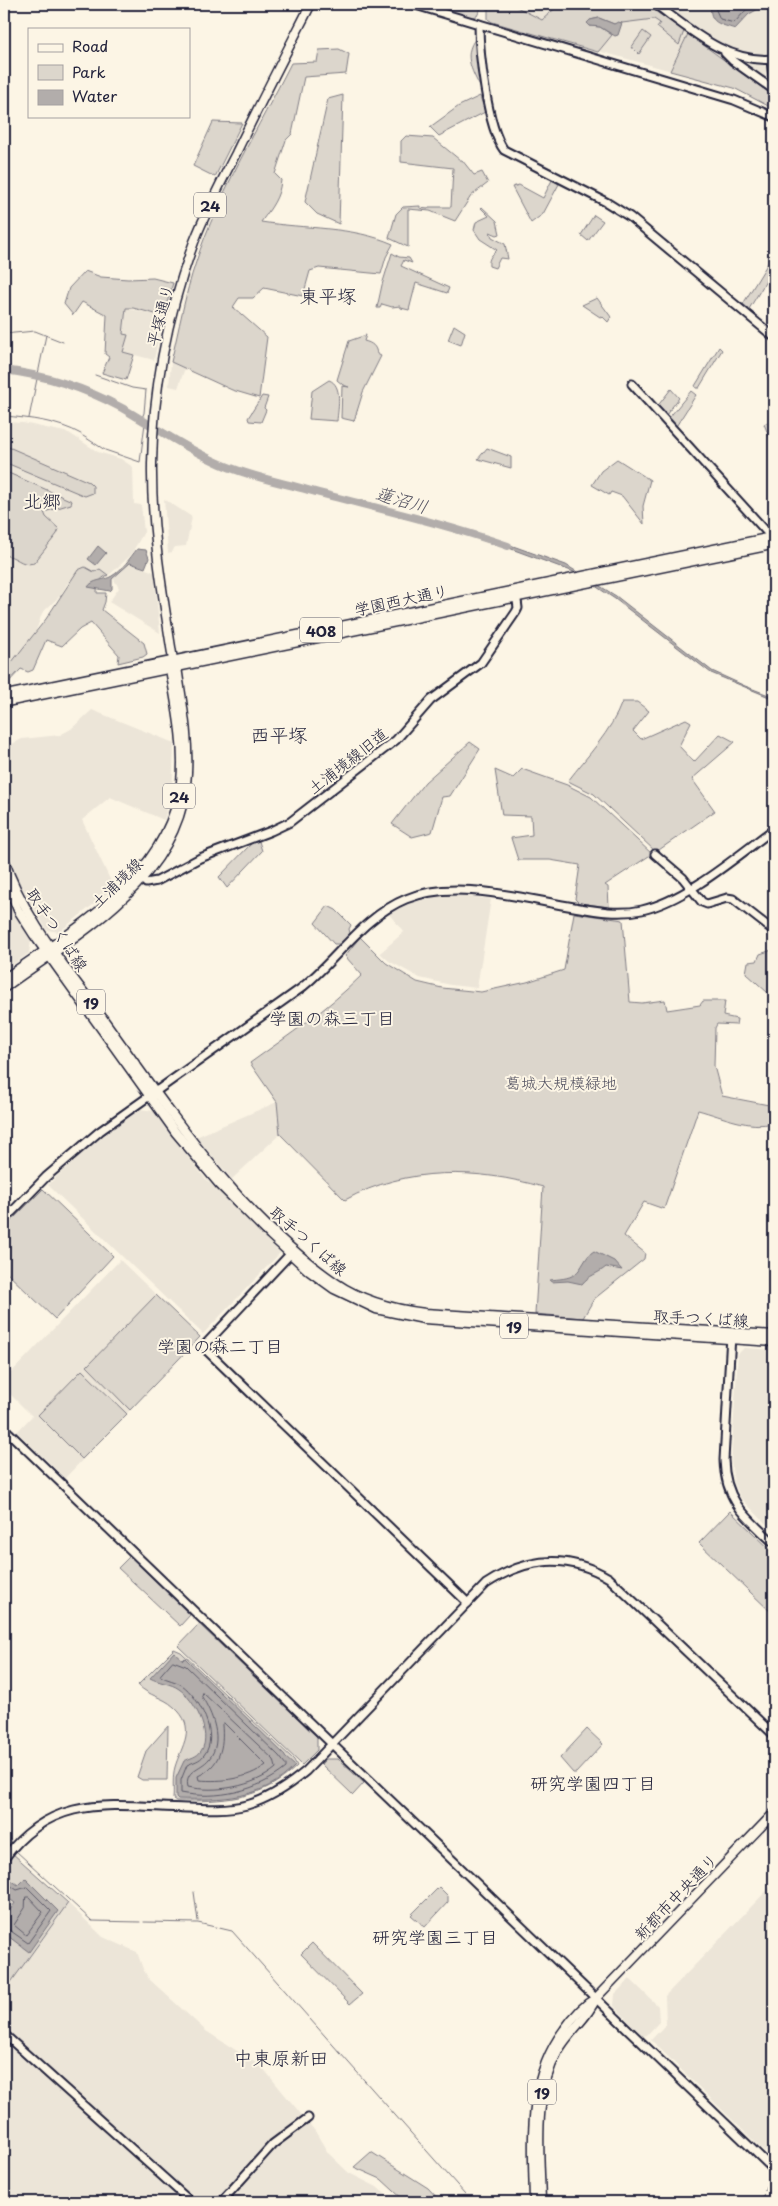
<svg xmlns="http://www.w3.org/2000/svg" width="778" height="2206" viewBox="0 0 778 2206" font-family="'Playpen Sans','Klee One',sans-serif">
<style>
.built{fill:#ece5d8}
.green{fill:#dcd6cc;stroke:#7f7c84}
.water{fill:#b2adab;stroke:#78757e}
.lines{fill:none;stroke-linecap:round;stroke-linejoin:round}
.shore{stroke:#5c5a68;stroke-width:1}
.stream{stroke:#78757e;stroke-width:1}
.river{stroke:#b2adab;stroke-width:8}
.secondary-casing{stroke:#22223b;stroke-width:11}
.primary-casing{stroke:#22223b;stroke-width:11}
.highway-casing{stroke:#22223b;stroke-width:12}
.secondary{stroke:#fcf5e5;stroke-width:7}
.primary{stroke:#fcf5e5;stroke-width:8}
.highway{stroke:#fcf5e5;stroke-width:9}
.rail{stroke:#22223b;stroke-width:1;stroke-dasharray:8 4;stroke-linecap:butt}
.labels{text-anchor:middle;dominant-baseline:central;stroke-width:4;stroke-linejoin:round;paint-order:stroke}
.shield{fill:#fcf5e5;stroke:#63616e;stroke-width:1}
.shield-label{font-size:15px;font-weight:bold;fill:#22223b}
.street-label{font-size:16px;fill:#22223b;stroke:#fcf5e5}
.park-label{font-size:16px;fill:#504f5f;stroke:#fcf5e5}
.water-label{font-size:18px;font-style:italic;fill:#545362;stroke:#fcf5e5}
.neighbourhood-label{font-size:18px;fill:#22223b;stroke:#fcf5e5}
.quarter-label{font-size:19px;fill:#22223b;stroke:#fcf5e5}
</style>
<rect width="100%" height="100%" fill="#fcf5e5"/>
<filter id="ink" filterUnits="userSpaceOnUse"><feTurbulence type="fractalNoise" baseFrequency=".02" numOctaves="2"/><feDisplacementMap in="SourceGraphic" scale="10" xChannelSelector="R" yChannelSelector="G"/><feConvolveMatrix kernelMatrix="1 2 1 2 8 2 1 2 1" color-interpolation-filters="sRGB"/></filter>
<g filter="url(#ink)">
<!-- built -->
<g class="built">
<polygon points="488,4 774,4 774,109 734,88 492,22 488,19"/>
<polygon points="126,308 163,316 154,360 123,352 127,336 123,335"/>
<polygon points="171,362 185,368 178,388 169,386"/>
<polygon points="4,422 23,423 69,433 98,452 121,459 133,467 134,504 141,505 144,532 130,556 107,577 74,578 67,584 60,596 42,613 36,631 23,651 4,671"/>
<polygon points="164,499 192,517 186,546 175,547 172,552 168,553"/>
<polygon points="130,563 154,572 160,633 109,602 119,588 113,578"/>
<polygon points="92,710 174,743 172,792 164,820 110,797 82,820 114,888 59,932 47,930 19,883 11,862 4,830 4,748 22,739 60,735 71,729"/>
<polygon points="450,894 491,899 477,988 451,985 420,978 389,961 380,953 404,932 388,913 423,898"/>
<polygon points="4,897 31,941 29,953 4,971"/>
<polygon points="277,1102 280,1134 232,1179 196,1137"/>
<polygon points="140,1109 153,1111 204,1177 280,1253 203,1334 48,1185 85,1150"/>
<polygon points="120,1260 200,1337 65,1478 17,1432 32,1416 4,1388 4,1380"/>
<polygon points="744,1348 774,1350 774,1532 740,1497 734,1482 731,1462 738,1354"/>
<polygon points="774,1883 774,2142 765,2152 651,2040 666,2024 665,1996"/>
<polygon points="68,1903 103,1937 137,1952 143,1969 149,1979 206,2031 262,2067 315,2131 328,2153 349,2173 377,2187 394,2202 4,2202 4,1992"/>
<polygon points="630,1979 658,2006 659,2022 647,2035 643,2036 614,2006 615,1994"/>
</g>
<!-- green -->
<g class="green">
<polygon points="442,4 483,4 477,16 468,18 442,10"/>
<polygon points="488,4 511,4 542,20 560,4 568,9 574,4 645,4 684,31 679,45 657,27 660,23 654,19 614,24 599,18 590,20 590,26 600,27 612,35 598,52 492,22 488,19"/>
<polygon points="643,31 651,37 639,54 633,48 631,48"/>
<polygon points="688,34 774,96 774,109 734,88 670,71"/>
<path d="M476 38 482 91C474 74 461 56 476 38Z"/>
<path d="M339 49 349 54 346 74 304 77 292 134 286 140 275 174 281 180C280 197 271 208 261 222 305 229 352 226 393 244L386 257 381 274 319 268 310 271 303 296 264 288 253 298H239L233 307 267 337 259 398 232 390 171 362C179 329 185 294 196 262 218 194 259 127 291 63L317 62 319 50Z"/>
<polygon points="343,95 339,224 317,214 305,202 328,99"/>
<polygon points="480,96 485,112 439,136 430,127 459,106"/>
<polygon points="213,122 242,123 215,177 193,166"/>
<polygon points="406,136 433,138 460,160 462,160 474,175 482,172 488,183 471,196 455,221 430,211 408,209 408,247 389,238 396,214 403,207 420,206 420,208 428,209 429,207 451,207 453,168 401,162 401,141"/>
<polygon points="552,180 559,184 543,214 531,223 512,187 519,185 543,198"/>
<path d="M482 207 497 221 500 234 497 235 490 232 492 237 505 244 508 259 500 258 495 268 489 266C488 258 492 255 497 250L480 239 474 230 476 222 489 216 481 208Z"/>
<polygon points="594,215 603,221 588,241 581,235"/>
<polygon points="392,253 399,257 409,258 412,263 404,260 401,266 449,288 447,293 416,283 409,310 401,308 400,306 392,307 382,304 380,308 377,308 382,285"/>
<polygon points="774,253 774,268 749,309 743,304"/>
<polygon points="85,271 101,277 128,279 153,278 173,283 163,316 133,308 126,308 123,334 128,335 123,352 134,355 126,380 102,373 109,357 105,354 107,315 82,302 73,315 64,304 69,288"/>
<polygon points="597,298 611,317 608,322 602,316 600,317 582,305"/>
<polygon points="454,325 465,332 461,345 448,340"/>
<path d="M366 335 364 341C372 343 376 346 377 354L381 356 363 392 354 421 341 418 342 386 349 387 343 385 337 380 349 341Z"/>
<polygon points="719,347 722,350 699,388 696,388 695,386"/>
<path d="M329 380C343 385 338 408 337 421L309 419 312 391Z"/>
<polygon points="671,389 679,398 666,415 663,416 656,408"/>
<polygon points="691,391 696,395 675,428 668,419"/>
<polygon points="262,396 268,397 264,408 266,410 261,422 249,421 248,418"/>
<polygon points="774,419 774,449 764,424"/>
<polygon points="4,445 89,482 93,486 93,493 85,496 4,462"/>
<polygon points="487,448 511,457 511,468 478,459"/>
<polygon points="617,459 650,480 643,506 644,524 622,496 611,492 609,495 592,485 601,471"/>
<path d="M4 471 72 501 71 504 44 512 46 517 59 529 57 534 34 563C21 567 15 554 4 556Z"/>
<path d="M85 567 94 572 100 569 108 575C99 579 97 584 97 593H106L105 602 102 610 144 643 147 654 143 657 118 663 119 655 91 623 80 629 62 646 46 640 33 670 28 672 21 669 4 687V672L46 619 78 570Z"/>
<path d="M622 702H637L649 711 633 731 641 739 686 719 691 722 679 746 694 762 720 734 735 742 692 779 715 811 656 852 594 794 568 781C587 756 611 732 622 702Z"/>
<polygon points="470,742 480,749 450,796 442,797 432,832 412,837 392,824 425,782"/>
<polygon points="522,769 567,785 591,797 652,854 605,885 608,887 609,907 579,903 575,899 580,865 550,860 518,860 511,838 532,835 531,816 502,815 495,770 513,778"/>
<polygon points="258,838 262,851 227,888 219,877 251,844 249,841"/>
<polygon points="328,906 336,910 351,925 349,929 350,933 341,944 334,944 315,923"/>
<path d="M574 913 623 920 630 1002 642 1003 665 1000 667 1010 700 1005 703 1001H725L723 1016 737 1019 736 1025 717 1024 715 1028 714 1066 722 1096 774 1106V1123C748 1129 724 1117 698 1110L664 1209 644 1202 624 1236 645 1253 644 1259 594 1299 583 1318 535 1314 543 1187C477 1168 407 1166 345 1200L280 1134 277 1102 250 1063C289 1035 328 1009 362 975L345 956 360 937 386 963 417 982 442 988 481 992 527 982 564 970Z"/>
<polygon points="772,950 774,952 774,995 768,993 746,973 748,962 757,961 760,954"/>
<polygon points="43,1189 113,1256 55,1319 4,1270 4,1228"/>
<polygon points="156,1295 200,1337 130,1410 87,1366"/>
<polygon points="82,1370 127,1414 82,1459 38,1415"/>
<polygon points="730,1511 774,1553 774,1615 699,1543"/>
<polygon points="130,1556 190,1615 180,1626 118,1568"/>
<polygon points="199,1624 317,1737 317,1750 302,1765 178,1646"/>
<path d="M174 1649 181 1652 294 1760 297 1766C261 1801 223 1801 176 1801L173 1799C174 1789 172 1777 175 1767 181 1746 198 1728 174 1707 162 1696 150 1697 138 1685Z"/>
<polygon points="168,1726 167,1780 142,1780 137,1777 146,1751"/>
<polygon points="587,1729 603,1744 576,1773 573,1773 560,1758"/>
<polygon points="326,1759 338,1759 364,1783 353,1795 321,1764"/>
<polygon points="12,1853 68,1903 4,1992 4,1862"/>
<polygon points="439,1887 448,1896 448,1902 425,1927 411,1915"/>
<polygon points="312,1943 362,1994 350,2004 301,1954"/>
<polygon points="371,2152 428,2188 441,2202 406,2202 381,2179 354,2167"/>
</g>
<!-- water -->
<g class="water">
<path d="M711 4H768L749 14 735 29C721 24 708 24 711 4Z"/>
<polygon points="599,18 614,24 618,22 622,23 618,35 615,36 600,27 590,26 587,23 590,20"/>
<polygon points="499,541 566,565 616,596 712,671 745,686 774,697 774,699 711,673 615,599 574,572 498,544"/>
<polygon points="98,546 106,553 96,565 88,559"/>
<path d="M137 549 146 550 149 558 145 568 130 563 112 579V589L110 591 88 587C93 579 104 581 112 576 122 570 130 558 137 549Z"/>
<path d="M594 1251 614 1261 622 1270 606 1267C598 1274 589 1275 582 1284L568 1281 551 1282 550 1280C558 1279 569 1279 575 1274 583 1268 585 1256 594 1251Z"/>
<path d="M174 1652 183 1660 185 1658 285 1755V1757L295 1766C263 1800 220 1800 178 1799L176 1797V1778L184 1761C190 1758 197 1757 201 1751 213 1734 194 1699 179 1689 171 1683 159 1683 150 1678Z"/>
<polygon points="4,1875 18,1885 25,1878 58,1911 29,1952 4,1933 4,1918 15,1903 4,1895"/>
</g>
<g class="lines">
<!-- shore -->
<g class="shore">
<polyline points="716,4 716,10 720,19 734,23 746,10 759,4"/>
<path d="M173 1661 186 1666 279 1756 286 1765V1768C258 1791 217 1800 181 1793V1780L187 1765C193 1762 200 1761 204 1755 220 1736 199 1697 182 1685 176 1681 167 1680 160 1676Z"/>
<path d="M203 1693 274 1760 276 1768C254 1787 215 1793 188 1787 184 1770 201 1769 209 1759 224 1741 212 1713 202 1697Z"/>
<path d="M224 1723 266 1765C247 1779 222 1782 199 1780L198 1776C220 1766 224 1747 222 1725Z"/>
<polyline points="4,1881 17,1890 27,1887 51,1911 28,1943 8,1929 4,1929"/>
<polygon points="26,1897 29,1897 43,1912 26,1935 14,1925 25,1908"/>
</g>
<!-- stream -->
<g class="stream">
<polyline points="4,334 35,331 63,342"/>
<polyline points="95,375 132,388 146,390 144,413 141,420"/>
<path d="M4 416C29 418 58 421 81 434"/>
<polyline points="29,418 46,335"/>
<polyline points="83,436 105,450 140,462 145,423"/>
<polyline points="4,1832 10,1842"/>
<polyline points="16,1851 92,1921 140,1922"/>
<polyline points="194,1892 198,1921"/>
<polyline points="144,1922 198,1923 232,1931 465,2194 458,2202"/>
</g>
<!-- river -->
<path class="river" d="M4 370C45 375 85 388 122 408 155 427 186 449 221 464 248 476 279 482 308 490 375 508 443 523 508 546"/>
<!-- secondary casing -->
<g class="secondary-casing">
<g id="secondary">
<polyline points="412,4 734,100 774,117"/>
<path d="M655 4C691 30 727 64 774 59"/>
<path d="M479 24C479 53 487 127 504 150L606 202 630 217 774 337"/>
<polyline points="725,53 733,61 774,90"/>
<polyline points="771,60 774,87"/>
<polyline points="632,384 774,540"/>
<polyline points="655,854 683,878 702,902 707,904 727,898 733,899 774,931"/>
<polyline points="138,875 146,883 157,881 200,858 271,831 290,822 396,740 431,700 481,663 516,612 518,608 516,593"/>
<path d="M4 1220 46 1177 100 1131 300 989C336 961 362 917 406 899 455 878 523 899 574 907 597 911 619 915 642 910 687 900 737 856 774 829"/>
<polyline points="293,1251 203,1347 468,1603"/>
<path d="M731 1335 724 1460C725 1501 746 1517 774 1543"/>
<polyline points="4,1428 774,2170"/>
<path d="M4 1859C53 1792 113 1806 186 1808 207 1809 227 1810 247 1805 269 1799 288 1786 306 1771L486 1584C527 1557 567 1553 609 1578L774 1735"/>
<polyline points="4,2034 191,2202"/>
<polyline points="221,2202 273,2144 308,2118"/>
</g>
</g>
<!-- primary casing -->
<g class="primary-casing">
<g id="primary">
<path d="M4 859C23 917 64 965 99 1013 168 1109 237 1215 336 1283 362 1301 394 1309 425 1313L774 1335"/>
<polyline points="4,877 18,910 34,935 176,1133 219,1184 270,1235 309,1271 334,1289 376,1309 424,1319 774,1342"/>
<path d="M4 979C75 928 169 878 181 782 185 745 176 705 170 669L172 662"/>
<path d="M4 988C79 933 183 878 187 773 189 738 182 702 177 667L173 660C163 595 151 530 152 464 153 388 168 313 194 242 206 211 221 182 236 153 260 103 286 53 311 4"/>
<path d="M534 2202C533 2142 526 2081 564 2030 573 2017 583 2005 596 1998L774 1813"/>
<path d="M541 2202C540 2151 532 2098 558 2051 569 2031 588 2018 596 1998"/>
</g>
</g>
<!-- highway casing -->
<g class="highway-casing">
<g id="highway">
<polyline points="4,696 774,537"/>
<polyline points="4,702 774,544"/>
</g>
</g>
<!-- secondary -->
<use href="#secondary" class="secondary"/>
<!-- primary -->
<use href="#primary" class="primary"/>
<!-- highway -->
<use href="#highway" class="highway"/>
<!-- rail -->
<polyline class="rail" points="761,2202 774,2163"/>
</g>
</g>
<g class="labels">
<!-- shield labels -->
<g class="shield">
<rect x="194" y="192.5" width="32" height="25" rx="4"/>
<rect x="300" y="617.5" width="42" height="25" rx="4"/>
<rect x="163" y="783.5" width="32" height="25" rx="4"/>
<rect x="77" y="989.5" width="28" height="25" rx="4"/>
<rect x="500" y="1313.5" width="28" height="25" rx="4"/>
<rect x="528" y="2079.5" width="28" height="25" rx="4"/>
</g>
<g class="shield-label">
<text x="210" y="205">24</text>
<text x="321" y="630">408</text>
<text x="179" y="796">24</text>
<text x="91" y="1002">19</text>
<text x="514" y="1326">19</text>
<text x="542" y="2092">19</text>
</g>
<!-- street labels -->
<g class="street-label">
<text transform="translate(159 315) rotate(-76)">平塚通り</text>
<text transform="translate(401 599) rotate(-12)">学園西大通り</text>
<text transform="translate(347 760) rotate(-38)">土浦境線旧道</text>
<text transform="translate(116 882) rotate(-44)">土浦境線</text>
<text transform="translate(58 929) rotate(56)">取手つくば線</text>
<text transform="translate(309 1240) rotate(41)">取手つくば線</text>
<text transform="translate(701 1317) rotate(3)">取手つくば線</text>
<text transform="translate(675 1896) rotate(-46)">新都市中央通り</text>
</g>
<!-- park labels -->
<g class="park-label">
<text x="561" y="1082">葛城大規模緑地</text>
</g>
<!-- water labels -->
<g class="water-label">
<text transform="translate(402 499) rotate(16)">蓮沼川</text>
</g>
<!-- neighbourhood labels -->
<g class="neighbourhood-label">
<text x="332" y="1017">学園の森三丁目</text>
<text x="220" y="1345">学園の森二丁目</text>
<text x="593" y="1782">研究学園四丁目</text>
<text x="435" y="1936">研究学園三丁目</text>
</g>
<!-- quarter labels -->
<g class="quarter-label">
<text x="328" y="295">東平塚</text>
<text x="42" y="500">北郷</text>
<text x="279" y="734">西平塚</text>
<text x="281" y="2057">中東原新田</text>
</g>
</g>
<!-- margin -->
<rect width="778" height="2206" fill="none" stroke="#fcf5e5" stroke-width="20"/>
<rect x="10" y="10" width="758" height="2186" fill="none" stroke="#22223b" stroke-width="2" filter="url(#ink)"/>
<!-- legend -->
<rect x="28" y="28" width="162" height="90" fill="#fcf5e5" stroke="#a5a1a1"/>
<rect x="38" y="44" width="25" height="8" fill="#fcf5e5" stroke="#a5a1a1"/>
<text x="72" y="52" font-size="15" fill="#22223b">Road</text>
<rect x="38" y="65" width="25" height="15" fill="#dcd6cc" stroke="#a5a1a1"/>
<text x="72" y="78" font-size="15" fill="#22223b">Park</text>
<rect x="38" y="90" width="25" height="15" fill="#b2adab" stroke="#a5a1a1"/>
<text x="72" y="102" font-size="15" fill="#22223b">Water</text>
</svg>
